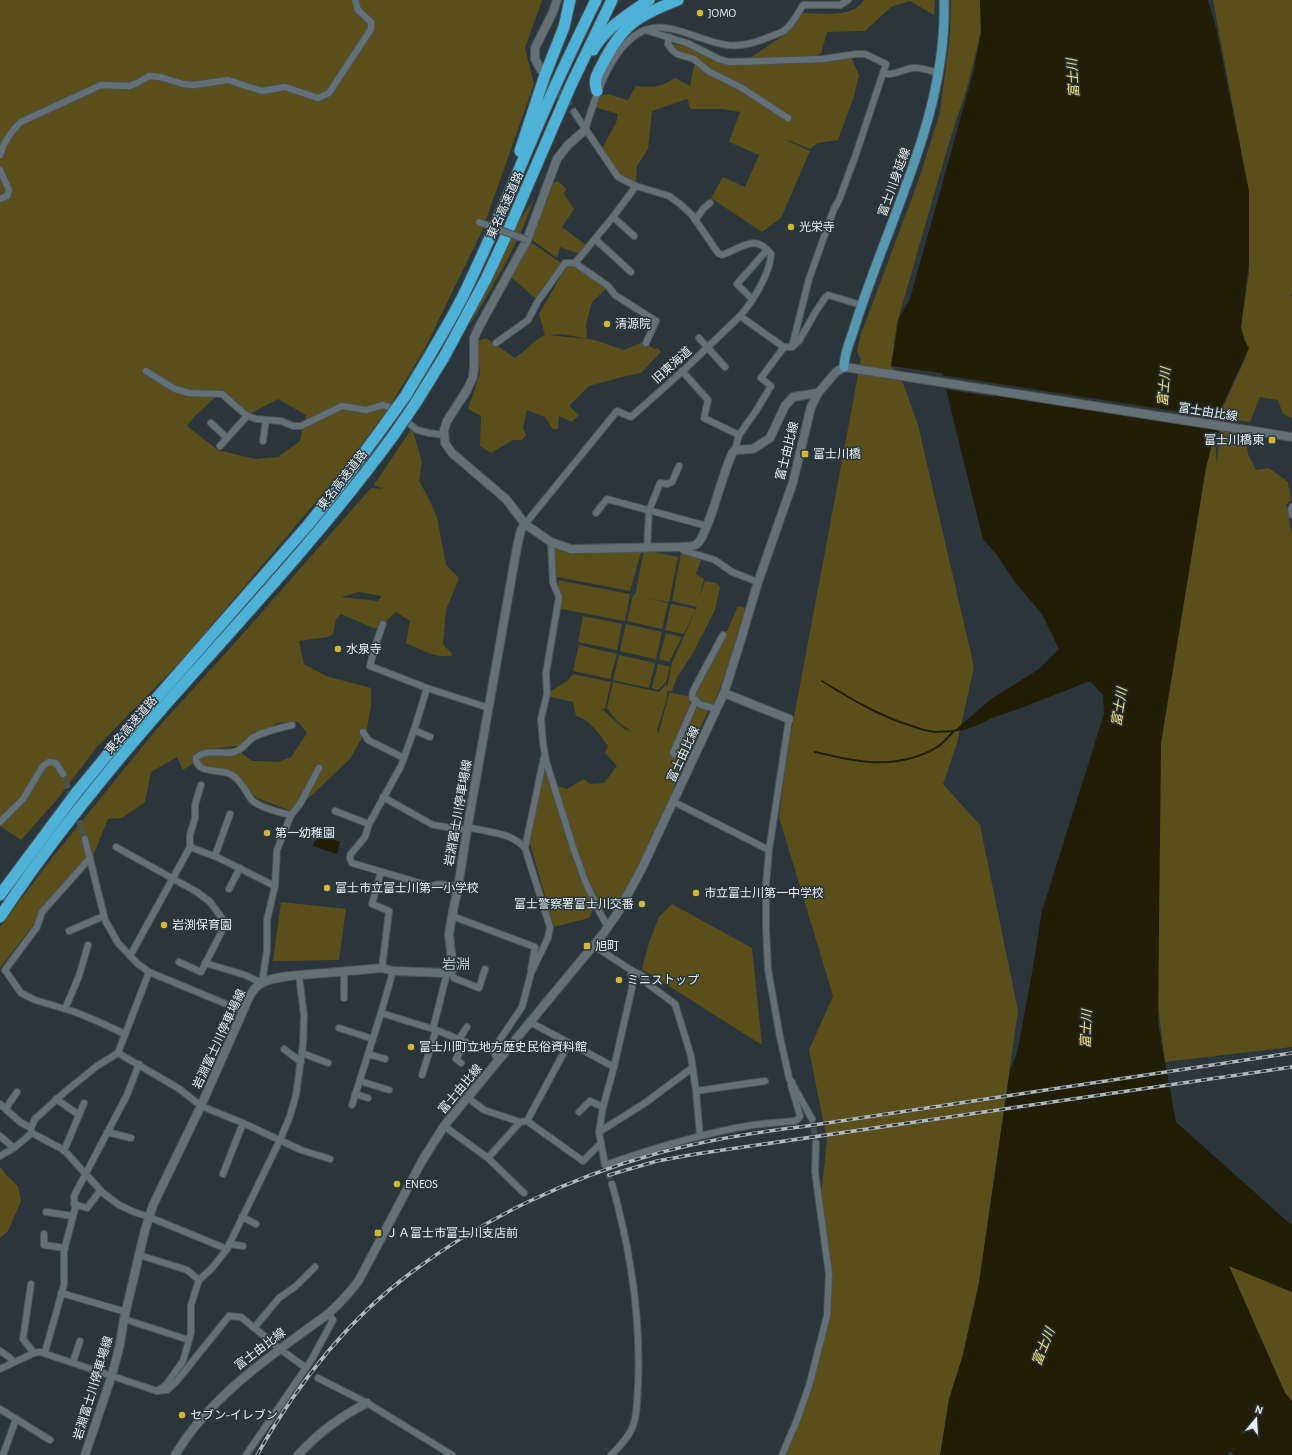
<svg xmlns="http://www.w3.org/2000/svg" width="1292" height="1455" viewBox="0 0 1292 1455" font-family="'Alegreya Sans','Noto Sans JP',sans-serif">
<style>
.green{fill:#5a4f1a;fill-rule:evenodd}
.water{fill:#221d07}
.pier{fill:#2a363b}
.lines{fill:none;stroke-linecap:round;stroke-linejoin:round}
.stream{stroke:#221d07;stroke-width:2}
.street-tunnel{stroke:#475257;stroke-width:6;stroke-dasharray:6 3;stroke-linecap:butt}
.secondary-tunnel{stroke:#475257;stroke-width:8;stroke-dasharray:8 4;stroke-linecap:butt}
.street-casing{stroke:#4b5458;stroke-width:8}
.secondary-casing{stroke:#4b5458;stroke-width:10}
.primary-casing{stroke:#4b5458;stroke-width:11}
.highway-casing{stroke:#4b5458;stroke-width:13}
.street{stroke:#637076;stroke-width:6}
.secondary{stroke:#637076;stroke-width:8}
.primary{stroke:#5697b1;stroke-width:9}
.highway{stroke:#4eb1d8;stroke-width:11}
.rail-casing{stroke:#afb8bb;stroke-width:3.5}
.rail{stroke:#2a363b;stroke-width:2;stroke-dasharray:6;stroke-linecap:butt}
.street-bridge-casing{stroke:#4b5458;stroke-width:8;stroke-linecap:butt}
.highway-bridge-casing{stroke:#4b5458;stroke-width:13;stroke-linecap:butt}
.street-bridge{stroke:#637076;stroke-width:6}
.highway-bridge{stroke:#4eb1d8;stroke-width:11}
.poi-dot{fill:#d1b736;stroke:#2a363b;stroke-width:1.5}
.labels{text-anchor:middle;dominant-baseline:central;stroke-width:3;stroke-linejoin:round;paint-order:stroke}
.poi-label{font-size:12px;fill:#e9f0f3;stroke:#2a363b;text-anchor:start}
.street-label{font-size:12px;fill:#e9f0f3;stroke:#2a363b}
.water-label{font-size:13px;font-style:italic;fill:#f7e17e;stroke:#2a363b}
.quarter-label{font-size:14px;fill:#b6c4ca;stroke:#2a363b}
</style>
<rect width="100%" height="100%" fill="#2a363b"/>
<!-- green -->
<g class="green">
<path d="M0 0H542L525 48 534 84 482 231 424 350 386 412 337 477 182 660 97 747 55 802 21 840 0 826ZM221 392 250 414 278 399 306 415 300 441 278 457 255 459 218 450 187 426 194 417Z"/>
<path d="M864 0H935L934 15 910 1 891 7 865 31 827 32 821 54 808 56 750 58 787 33 801 13C820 13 852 19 864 0Z"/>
<polygon points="951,0 980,0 981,32 967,88 950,139 897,323 891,366 903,383 918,425 974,667 957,743 943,784 980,825 1018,1011 979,1283 940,1455 782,1455 830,1321 829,1291 820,1205 827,1140 809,1050 833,996 779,817 788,749 861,359 857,352 860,337 920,176 940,112 950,35"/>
<polygon points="1213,0 1292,0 1292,294 1287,298 1292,295 1292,418 1283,414 1278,400 1260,397 1250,422 1235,420 1219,416 1245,359 1248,349 1241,327 1249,272 1246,177"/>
<path d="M672 44 690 47 721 63 735 64 851 57 859 75 854 96 838 140 818 143 810 149 788 140V141L810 151 781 218 762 232 711 198 723 177 745 187 759 155 729 142 740 112 723 109H691L687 99 652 111 648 149 637 166 636 182 621 177 601 150 616 123 618 114 595 107 601 95 607 94 628 100 636 86C653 88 661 87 675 78L690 86 695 62 679 52Z"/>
<polygon points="558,181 566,189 564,194 574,209 562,227 587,246 580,254 560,247 557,258 531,239 553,183"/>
<path d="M533 201C518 246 494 283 471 323L469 322 488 285 518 222Z"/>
<polygon points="529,241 564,265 536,299 510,276"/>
<path d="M571 265 602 284 606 289 592 302 586 325 587 339 563 334 549 335 595 340 624 350 643 342 655 349 658 348 661 352 641 373 622 377 589 386 569 406 579 415 572 422 559 416 558 429H553L545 417 527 410 523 428 526 435 522 440H513L491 453 480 446 481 416 468 409 480 374 477 341 486 338 515 358C526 351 532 341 545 335L539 314 566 267Z"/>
<path d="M412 428 422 462 419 481 428 497 437 517 446 565 459 578 446 610 443 644 453 655C438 660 420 649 406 643L410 621 396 612 379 628H373L341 614 336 619 333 634 328 637 299 641 304 664 326 676 371 688V705L367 729 350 759 294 812 257 798 235 780 195 765 199 754 240 752 252 761 278 762 291 757 307 733 298 722 277 723 240 746 204 749 194 754 192 764 183 770 177 757 151 772 145 802 122 818 108 819 93 856 64 882 34 924 0 968V927L52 858 155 731 232 646 371 488 383 489 374 485ZM360 592 381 596V597L378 601 341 597Z"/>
<polygon points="1220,430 1245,434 1248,454 1256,470 1269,468 1288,482 1291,500 1286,505 1292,535 1292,1047 1165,1062 1152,957 1155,817 1174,577 1214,432 1217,465"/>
<polygon points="554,546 570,552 641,552 630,591 552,576"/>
<polygon points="644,550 678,557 669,602 647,598 668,603 662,629 627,621 633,595 635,595"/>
<path d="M681 553 701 560 696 574 704 579 699 598 705 581 716 583 720 587 715 610 692 655 677 677 672 691H667V699L657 730 658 734 668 699 669 692 690 697 689 702 691 708 694 704 692 692 727 631 738 606 747 608 743 627 713 706 703 701 701 707 709 709 681 769 660 824 622 897 596 905 589 918 554 927 529 840 542 768 557 786 567 789 584 779 590 784 604 783 617 766 605 753 608 746C600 735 590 719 576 716L573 702 547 696 548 693 567 681 573 674 611 682 605 709 601 708 624 729 633 732C621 725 615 720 607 708L613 682 659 692 666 684 667 688 672 663 697 607 672 601Z"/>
<polygon points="558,580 630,594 625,621 561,609"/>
<polygon points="671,604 696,609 684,634 665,630"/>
<polygon points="583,616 622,624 617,650 578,642"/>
<polygon points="626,624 662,632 656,659 620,651"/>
<polygon points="666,633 682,637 669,662 659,659"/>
<polygon points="579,645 617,654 610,679 573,671"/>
<polygon points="619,655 655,663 649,688 613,680"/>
<polygon points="658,664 670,667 666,682 658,690 652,688"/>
<polygon points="281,902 346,909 339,960 273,961"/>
<polygon points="672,904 752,948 762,1045 642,969 649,943 659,917"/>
<polygon points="0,1167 7,1176 18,1186 21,1201 8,1231 0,1238"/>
<polygon points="1229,1266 1292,1292 1292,1401 1285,1393"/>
</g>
<!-- water -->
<g class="water">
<polygon points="980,0 1208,0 1216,28 1249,191 1249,262 1241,327 1244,340 1249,348 1221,408 1206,468 1161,743 1158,1024 1176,1122 1288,1222 1292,1224 1292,1292 1229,1266 1285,1393 1292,1401 1292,1455 1235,1455 1230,1451 1228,1455 940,1455 949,1399 963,1355 979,1283 1010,1070 1017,1053 1032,973 1042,911 1104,714 1103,695 1090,681 1021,708 954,731 991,699 1039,669 1059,649 1042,614 1014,581 997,555 983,539 942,373 891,366 899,318 910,299 974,70 981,32"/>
<polygon points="318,834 340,842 337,854 313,846"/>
</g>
<!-- pier -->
<polygon class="pier" points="941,375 1220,418 1217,430 994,395 994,397 944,389"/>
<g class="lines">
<!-- stream -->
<g class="stream">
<polyline points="1214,429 1218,432"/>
<path d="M822 681C851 699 879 716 912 726 920 729 930 732 938 732 955 732 974 727 988 719"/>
<path d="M815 752C849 760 881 768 915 757 924 754 933 751 940 745 945 741 949 736 953 732"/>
</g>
<!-- street-tunnel -->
<g class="street-tunnel">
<polyline points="63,774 72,799"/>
<polyline points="76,812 85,839"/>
<polyline points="812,1119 816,1143"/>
<polyline points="605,1165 612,1184"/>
</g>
<!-- secondary-tunnel -->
<polyline class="secondary-tunnel" points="543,71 574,112"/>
<!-- street casing -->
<g class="street-casing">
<g id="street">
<polyline points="645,30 687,43 719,59 729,62 823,59 856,54 865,54 886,64 855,157 839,200 834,209 809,279 792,347"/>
<polyline points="669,37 668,44 672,50 677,54 694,59 708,71 742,88 788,118"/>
<path d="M883 73C892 77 903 69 913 68 921 67 931 71 938 73"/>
<path d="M585 130C595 98 611 44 645 30 660 24 678 30 692 35 723 46 737 51 769 37 774 35 781 33 785 30 793 24 798 13 803 5H840L848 0"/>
<path d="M0 155C4 142 11 131 21 122L101 85 129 86 137 83 149 76 160 77 183 84 194 85 228 80 262 91 285 87 318 98 329 93 371 29V22L358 10 355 0"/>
<polyline points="0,170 9,190 7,196 0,199"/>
<polyline points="613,217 634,236"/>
<polyline points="695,220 704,208 710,203"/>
<polyline points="595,239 631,272"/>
<polyline points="575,263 613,217 636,186"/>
<polyline points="752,299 737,284 767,250"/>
<polyline points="740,316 778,343 784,347 792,347 799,341 816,311 825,298 828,295 861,305"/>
<polyline points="699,338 725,367"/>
<polyline points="496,343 528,320 538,301 565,263 575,263 608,286 615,295 656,321 646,343"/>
<polyline points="146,371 175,389 189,393 222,394 247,416 256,419 281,421 293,426 301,426 342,406 366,410 383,405 389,407 417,430 429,433 444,435"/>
<polyline points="682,371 708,400 704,418 739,435"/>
<polyline points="211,423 227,438"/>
<polyline points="263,441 266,420"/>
<polyline points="220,446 247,416"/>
<polyline points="735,450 739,435 756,411 771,386 761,378 784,347"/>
<polyline points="1292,507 1291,509 1292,515"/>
<polyline points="596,513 607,499 707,526"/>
<path d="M525 524 617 411 631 417 685 369 740 316C753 301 770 274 771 254 768 251 765 247 761 245 749 239 734 251 722 255L718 253 692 215 680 204 669 196 636 186 618 177 574 112"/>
<polyline points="551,542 553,583 559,597 546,673 547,694 541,719 543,743 546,761 573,847 585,881 600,913 608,927"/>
<polyline points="679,547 685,551 715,560 732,572 758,582"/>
<polyline points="647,548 649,511 660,483 667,484 672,482 679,466"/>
<polyline points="383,624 375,646 370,666 427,688 489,708"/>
<path d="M427 688 415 727 401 766 369 824 365 837 350 855V859L352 863 423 884 432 886C439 882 450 886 458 887"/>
<polyline points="717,709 701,705 692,698 693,691 723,635"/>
<polyline points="789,719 769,850 766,885 766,927 768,969 779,1032 789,1078 812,1119"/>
<polyline points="414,730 430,737"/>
<polyline points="363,732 368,740 404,758"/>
<polyline points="674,754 673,753 696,700"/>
<polyline points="383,797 433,825 467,830"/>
<polyline points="674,802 769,850"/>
<polyline points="335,811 369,824"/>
<polyline points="291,815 300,804 319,768"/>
<polyline points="0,822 23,799 43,766 49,762 56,763 63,774"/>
<path d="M467 827C486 832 512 832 525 848L550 927 548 938 531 973 522 1007 493 1050 498 1061"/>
<polyline points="85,839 105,920 118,943 138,964 149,972 243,1011"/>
<polyline points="116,847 197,892 210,902 225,922 221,933 201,972 179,962"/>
<polyline points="190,847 219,858 275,886"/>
<polyline points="525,848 544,757"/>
<polyline points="215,856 230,814"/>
<polyline points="90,858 42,912 37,927 5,970 21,993 35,1000 75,1012 97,1021 125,1034"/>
<polyline points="381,872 372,904 389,911 382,968"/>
<polyline points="229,889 240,868"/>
<polyline points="452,916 535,947 531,970"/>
<polyline points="69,931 104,916"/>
<path d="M594 946 631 970 632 978V988L614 1067 603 1107 599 1132 605 1165C654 1148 702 1133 753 1125 767 1123 781 1122 795 1121L799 1118 800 1116 791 1085 792 1082"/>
<polyline points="130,956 190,847 190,835 195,818 195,805 201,785"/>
<path d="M205 963 245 975 262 983 267 950V920L275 886 277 850 291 815C282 813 257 807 251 799 245 791 241 780 232 775 222 768 196 775 196 758 205 748 222 755 234 752 243 750 247 741 254 737 266 731 279 728 292 725"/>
<polyline points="631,970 643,976 648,984 675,1004 691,1056 696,1091 700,1136"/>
<polyline points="149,972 118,1053 97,1066 66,1091 35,1119 31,1128 32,1133 64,1150 103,1193 119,1205 134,1212 149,1217 227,1249"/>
<polyline points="450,972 454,978 479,988 485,969"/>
<polyline points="344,998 344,971"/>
<polyline points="65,1009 79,976 88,945"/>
<polyline points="381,1013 433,1029 447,973"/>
<polyline points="530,1022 614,1067"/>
<polyline points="339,1028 373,1039"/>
<polyline points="436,1030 466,1042 456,1059 461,1063"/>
<polyline points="459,1039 467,1027"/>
<polyline points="284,1049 301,1062"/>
<polyline points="118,1053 178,1088 201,1106 243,1123 301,1150 330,1159"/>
<polyline points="302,1053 328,1063"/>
<polyline points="368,1054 385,1059"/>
<polyline points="422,1075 436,1030 433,1029"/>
<polyline points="360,1081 389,1090"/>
<polyline points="696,1091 765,1081"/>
<polyline points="355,1094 368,1098"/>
<polyline points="468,1098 484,1110 520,1122"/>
<polyline points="56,1099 79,1115"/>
<polyline points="0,1104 20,1122 31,1128"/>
<polyline points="352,1105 381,1013 393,971"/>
<polyline points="6,1108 17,1092"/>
<polyline points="579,1112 590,1101 603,1107"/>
<polyline points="527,1121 569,1043"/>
<polyline points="444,1126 488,1158 524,1193"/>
<polyline points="107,1132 131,1138"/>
<polyline points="599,1132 645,1103 692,1068"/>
<polyline points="0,1136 14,1148"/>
<polyline points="64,1151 84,1103"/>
<polyline points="0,1156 14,1148 32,1133"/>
<polyline points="488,1158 520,1122 527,1121 583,1161 600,1144"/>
<polyline points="223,1174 243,1123"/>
<polyline points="74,1204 87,1208 100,1191"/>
<polyline points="46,1212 73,1216"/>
<polyline points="242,1217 256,1224"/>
<polyline points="44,1234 44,1245 65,1248"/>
<polyline points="229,1244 243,1246"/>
<polyline points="139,1255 187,1270 199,1280"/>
<polyline points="31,1284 23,1339 34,1353"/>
<polyline points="61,1293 126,1312"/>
<polyline points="124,1319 189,1340"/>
<polyline points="254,1328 279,1298 296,1286 315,1267"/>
<polyline points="0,1351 9,1357 14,1362"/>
<polyline points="45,1352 64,1285 64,1251 75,1209 74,1196 127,1095 139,1064"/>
<polyline points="73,1362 80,1341"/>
<polyline points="0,1369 34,1353 40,1352 157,1391 167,1390 176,1382 229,1316 241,1317 280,1349 306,1368"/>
<polyline points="318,1378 367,1403 452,1455"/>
<polyline points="157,1391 166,1385 183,1361 191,1333 191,1305 199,1280 212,1268 227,1249 280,1140 290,1116 296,1095 303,1044 304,1016 299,975"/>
<polyline points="0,1409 50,1440"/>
<polyline points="3,1455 16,1419"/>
<polyline points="246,1455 312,1359 333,1320 328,1314"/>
<path d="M611 1455C619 1447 629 1437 633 1426 638 1412 637 1398 638 1384 641 1317 630 1248 612 1184"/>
<polyline points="782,1455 797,1420 809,1386 827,1316 829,1274 815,1172 816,1143"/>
</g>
</g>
<!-- secondary casing -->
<g class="secondary-casing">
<g id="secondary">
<polyline points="541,70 535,59 535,48 553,12 557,0"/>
<path d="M585 130 568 145 557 159 527 240 479 327 474 338V367L473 377 467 390 447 421 444 430 445 443 452 453 506 499 525 524 551 542 571 549 679 547C685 547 693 547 697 544 709 534 723 470 733 452L735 450 753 449 770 438 785 406 793 397 818 393"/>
<polyline points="724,693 789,719"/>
<path d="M85 1455 112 1375 120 1344 124 1319 145 1230 153 1205 201 1106 243 1011C247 1001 252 988 262 983 275 976 299 975 314 974 336 972 359 970 382 968L393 971 447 973 450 972 453 969 449 934 452 916 458 887 467 830 517 547 521 530 525 524"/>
<path d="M175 1455C212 1394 272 1355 328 1314 340 1303 350 1293 359 1280L422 1161 444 1126 603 934 619 911 642 868 724 693 739 646 758 582 793 482 811 407 818 393 836 372 844 367 1292 437"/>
<path d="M298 1455C318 1433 341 1416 367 1403"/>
</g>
</g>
<!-- primary casing -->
<g class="primary-casing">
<path id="primary" d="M844 367C844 355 849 343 853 332 859 312 866 293 873 274 905 186 947 97 944 0"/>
</g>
<!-- highway casing -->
<g class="highway-casing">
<g id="highway">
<path d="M593 50C605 28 629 14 649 0"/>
<path d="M597 91C593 81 597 74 602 65 622 25 637 16 678 0"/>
<polyline points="520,151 545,75 564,27 570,0"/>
<path d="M406 395C425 363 445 331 462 298 491 239 515 178 541 118 558 78 577 39 596 0"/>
<polyline points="415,404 444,357 486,279 505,238 571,85 612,0"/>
<polyline points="0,895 76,793 113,748 308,525 342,483 383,427"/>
<path d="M0 917C56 832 122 753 190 677 260 599 331 521 393 436"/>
</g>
</g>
<!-- street -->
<use href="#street" class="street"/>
<!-- secondary -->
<use href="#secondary" class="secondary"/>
<!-- primary -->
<use href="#primary" class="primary"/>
<!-- highway -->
<use href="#highway" class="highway"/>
<!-- rail casing -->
<g class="rail-casing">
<g id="rail">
<polyline points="609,1175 657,1161 696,1154 1292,1067"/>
<path d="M257 1455C296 1386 348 1319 412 1272 484 1218 569 1178 655 1154 705 1140 756 1132 807 1126L1292 1053"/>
</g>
</g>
<!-- rail -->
<use href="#rail" class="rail"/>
<!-- street-bridge casing -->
<g class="street-bridge-casing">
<polyline id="street-bridge" points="479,222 527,240"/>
</g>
<!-- highway-bridge casing -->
<g class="highway-bridge-casing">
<g id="highway-bridge">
<polyline points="383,427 406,395"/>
<polyline points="393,436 415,404"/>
</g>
</g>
<!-- street-bridge -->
<use href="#street-bridge" class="street-bridge"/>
<!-- highway-bridge -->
<use href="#highway-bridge" class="highway-bridge"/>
</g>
<!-- markers -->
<g class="poi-dot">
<circle cx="700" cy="13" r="4"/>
<circle cx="791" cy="227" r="4"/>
<circle cx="607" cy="324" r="4"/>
<rect x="1268" y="436" width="8" height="8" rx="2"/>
<rect x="801" y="450" width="8" height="8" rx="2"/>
<circle cx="338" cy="649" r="4"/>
<circle cx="267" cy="833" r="4"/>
<circle cx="327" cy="888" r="4"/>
<circle cx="696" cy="893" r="4"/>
<circle cx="642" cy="904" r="4"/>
<circle cx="164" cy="925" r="4"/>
<rect x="583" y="942" width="8" height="8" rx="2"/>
<circle cx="619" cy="980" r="4"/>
<circle cx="411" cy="1047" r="4"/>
<circle cx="397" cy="1184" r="4"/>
<rect x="374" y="1229" width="8" height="8" rx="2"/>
<circle cx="182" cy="1415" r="4"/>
</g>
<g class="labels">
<!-- poi labels -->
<g class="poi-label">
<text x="708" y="13">JOMO</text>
<text x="799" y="227">光栄寺</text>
<text x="615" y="324">清源院</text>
<text x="1264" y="440" text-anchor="end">富士川橋東</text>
<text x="813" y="454">富士川橋</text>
<text x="346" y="649">水泉寺</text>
<text x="275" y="833">第一幼稚園</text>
<text x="335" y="888">富士市立富士川第一小学校</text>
<text x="704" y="893">市立富士川第一中学校</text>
<text x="634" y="904" text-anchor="end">富士警察署富士川交番</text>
<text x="172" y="925">岩渕保育園</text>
<text x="595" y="946">旭町</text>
<text x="627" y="980">ミニストップ</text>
<text x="419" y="1047">富士川町立地方歴史民俗資料館</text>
<text x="405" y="1184">ENEOS</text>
<text x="386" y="1233">ＪＡ富士市富士川支店前</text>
<text x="190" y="1415">セブン-イレブン</text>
</g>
<!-- street labels -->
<g class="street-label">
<text transform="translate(894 182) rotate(-70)">富士川身延線</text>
<text transform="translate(505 205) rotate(-66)">東名高速道路</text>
<text transform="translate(672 365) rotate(-42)">旧東海道</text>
<text transform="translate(1208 412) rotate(9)">富士由比線</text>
<text transform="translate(787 451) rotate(-76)">富士由比線</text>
<text transform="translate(342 480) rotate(-52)">東名高速道路</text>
<text transform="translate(131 725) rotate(-49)">東名高速道路</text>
<text transform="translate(683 754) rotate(-65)">富士由比線</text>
<text transform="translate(458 813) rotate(-80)">岩淵富士川停車場線</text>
<text transform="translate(219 1039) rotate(-65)">岩淵富士川停車場線</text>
<text transform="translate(460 1089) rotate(-50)">富士由比線</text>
<text transform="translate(260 1349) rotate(-37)">富士由比線</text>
<text transform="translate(93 1388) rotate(-73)">岩淵富士川停車場線</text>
</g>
<!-- water labels -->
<g class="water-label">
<text transform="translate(1074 78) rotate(-94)">富士川</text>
<text transform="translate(1165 387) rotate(-85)">富士川</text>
<text transform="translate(1120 707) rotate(-81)">富士川</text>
<text transform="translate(1087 1029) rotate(-88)">富士川</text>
<text transform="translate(1044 1347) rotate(-68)">富士川</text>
</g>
<!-- quarter labels -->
<g class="quarter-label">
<text x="456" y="965">岩淵</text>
</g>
</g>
<!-- north arrow -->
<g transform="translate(1256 1419) rotate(18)" stroke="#2a363b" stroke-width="3" paint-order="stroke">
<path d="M0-3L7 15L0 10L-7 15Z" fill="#e9f0f3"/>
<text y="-6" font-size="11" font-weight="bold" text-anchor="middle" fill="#e9f0f3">N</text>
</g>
</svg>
